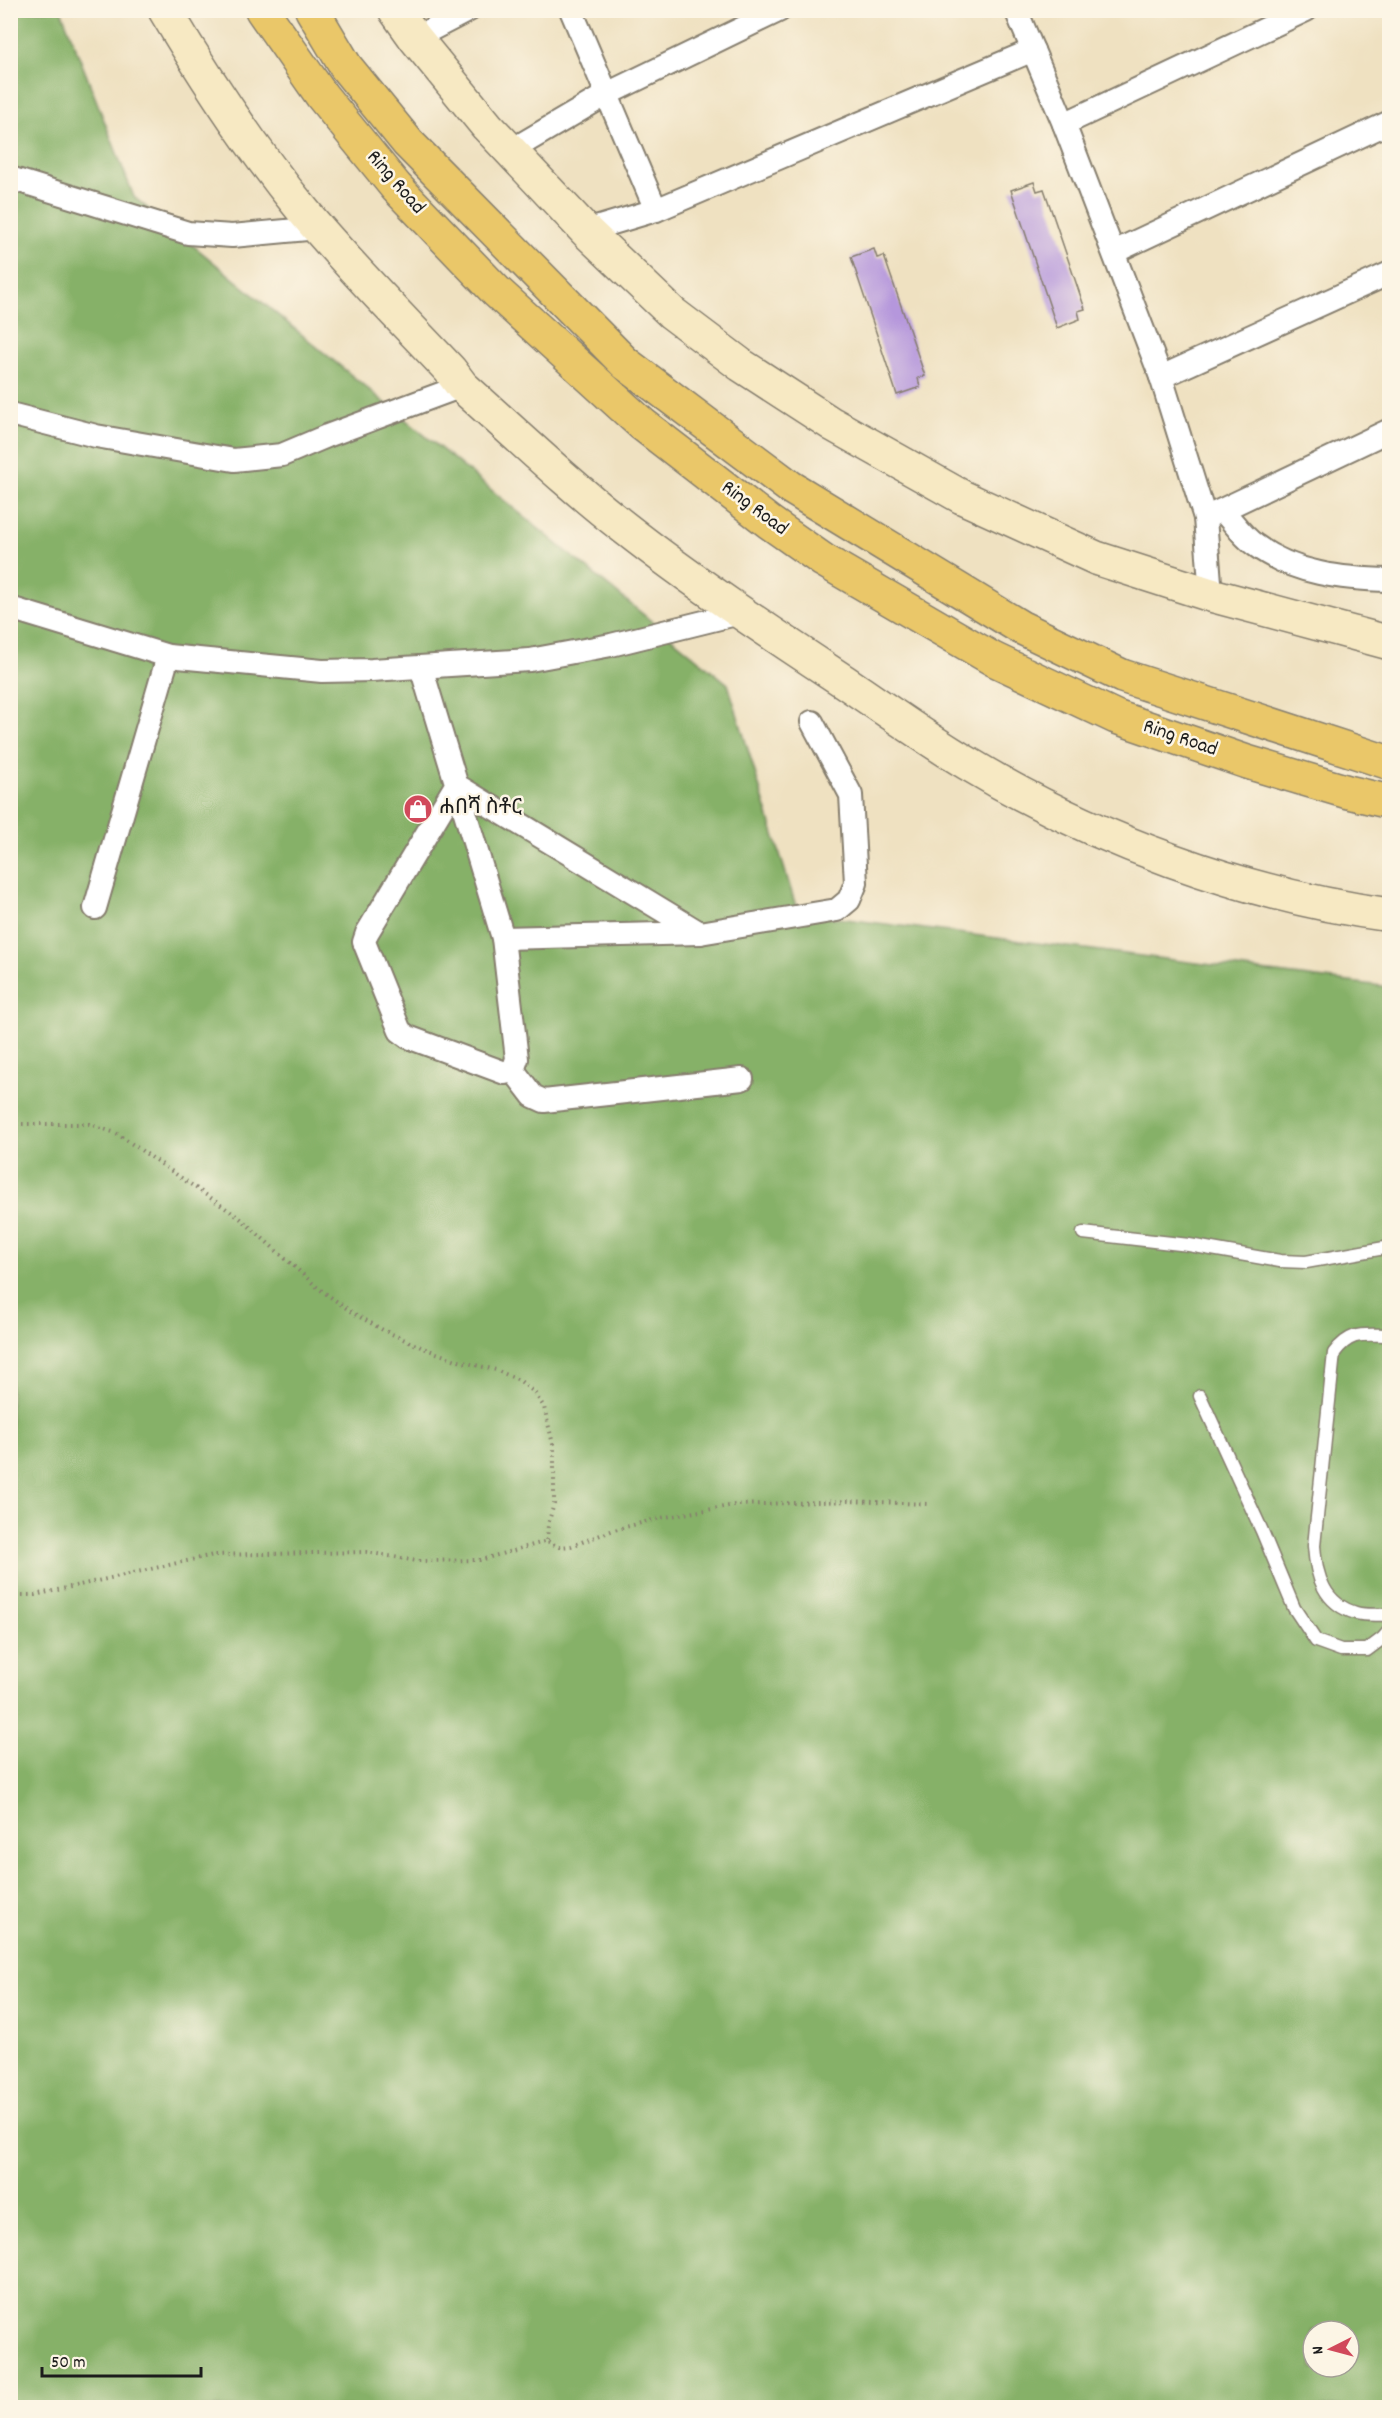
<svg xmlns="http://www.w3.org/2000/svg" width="1400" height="2418" viewBox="0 0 1400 2418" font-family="Dekko,'Noto Sans Ethiopic',sans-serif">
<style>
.forest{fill:#86b168;stroke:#516642;stroke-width:1.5;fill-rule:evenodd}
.building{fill:#b597dc}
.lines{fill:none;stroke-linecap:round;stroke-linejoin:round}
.lane-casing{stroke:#867e6e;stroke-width:15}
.street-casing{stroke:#867e6e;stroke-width:26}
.secondary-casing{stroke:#867e6e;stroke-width:36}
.highway-casing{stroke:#867e6e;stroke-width:36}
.path{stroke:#867e6e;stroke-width:4;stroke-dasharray:1.5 4.5;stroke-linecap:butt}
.lane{stroke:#fff;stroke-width:12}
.street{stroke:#fff;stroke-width:22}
.secondary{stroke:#f7e9c3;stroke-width:33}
.highway{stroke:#eac769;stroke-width:33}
.labels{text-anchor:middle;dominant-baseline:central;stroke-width:5;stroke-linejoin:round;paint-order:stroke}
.street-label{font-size:21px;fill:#1c1c1c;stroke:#fcf5e5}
.poi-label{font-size:21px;fill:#1c1c1c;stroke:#fcf5e5;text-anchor:start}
</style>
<rect width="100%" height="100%" fill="#fcf5e5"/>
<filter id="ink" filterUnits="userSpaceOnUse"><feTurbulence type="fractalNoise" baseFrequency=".0167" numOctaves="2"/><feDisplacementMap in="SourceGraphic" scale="12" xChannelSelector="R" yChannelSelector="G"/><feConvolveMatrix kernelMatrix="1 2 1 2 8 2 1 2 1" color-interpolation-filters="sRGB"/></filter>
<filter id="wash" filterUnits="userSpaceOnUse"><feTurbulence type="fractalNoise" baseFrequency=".008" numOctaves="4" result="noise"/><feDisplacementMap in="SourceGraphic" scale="24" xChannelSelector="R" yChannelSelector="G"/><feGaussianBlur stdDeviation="1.35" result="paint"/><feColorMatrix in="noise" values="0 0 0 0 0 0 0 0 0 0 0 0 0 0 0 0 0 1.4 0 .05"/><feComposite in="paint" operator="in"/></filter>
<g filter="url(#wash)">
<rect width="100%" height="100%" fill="#efe1c1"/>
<!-- forest -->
<path class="forest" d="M61 10 134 197 728 684 798 913 1389 987 1390 2407 11 2408 10 11ZM1313 2331H1349V2367H1313Z"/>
<g id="blocks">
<!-- building -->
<g class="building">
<polygon points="1034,182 1037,191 1044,189 1085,309 1078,311 1080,319 1057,328 1011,190"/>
<polygon points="874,249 877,258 884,256 925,376 918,378 920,387 897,395 851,257"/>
</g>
</g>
</g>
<g filter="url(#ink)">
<use href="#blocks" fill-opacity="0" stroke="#867e6e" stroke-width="1.5"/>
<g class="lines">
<!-- lane casing -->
<g class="lane-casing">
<g id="lane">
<polyline points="1083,1233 1189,1245 1280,1261 1306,1262 1390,1247"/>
<path d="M1390 1335C1364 1335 1351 1330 1334 1353L1314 1546C1316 1576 1324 1604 1356 1613 1366 1616 1379 1614 1390 1615"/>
<polyline points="1200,1396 1262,1531 1294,1608 1316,1641 1341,1650 1367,1650 1383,1638 1390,1630"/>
</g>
</g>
<!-- street casing -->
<g class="street-casing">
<g id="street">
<polyline points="571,10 656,210"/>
<polyline points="1016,10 1064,124 1161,377 1205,518 1211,595"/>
<polyline points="415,38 469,10"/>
<polyline points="1064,124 1306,10"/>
<polyline points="510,151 607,94 780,10"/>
<polyline points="10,178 188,233 232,236 318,228"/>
<polyline points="586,231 656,210 1033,50"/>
<polyline points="1114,252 1390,122"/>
<polyline points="1161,377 1390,273"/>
<polyline points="10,414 96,436 234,460 282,455 327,436 462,386"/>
<path d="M1223 511C1233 522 1243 537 1255 545 1294 574 1343 579 1390 580"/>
<polyline points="1205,518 1390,430"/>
<polyline points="10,608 168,656 322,671 372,670 530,660 611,645 740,613"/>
<polyline points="421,667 503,938 517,1059 513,1070 505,1073 408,1037 400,1031 364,942 367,933 456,785 700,933"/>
<polyline points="95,908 168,656"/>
<polyline points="503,938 700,933 837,910 849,900 856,883 851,795 812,722"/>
<polyline points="513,1070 533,1096 544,1101 742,1079"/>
</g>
</g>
<!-- secondary casing -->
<g class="secondary-casing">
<g id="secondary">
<path d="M165 10C207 81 252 149 305 213 350 267 401 318 450 370L462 386C516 434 569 485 626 529 696 584 771 633 845 682 885 709 925 738 967 763 1090 838 1247 896 1390 915"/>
<polyline points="395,10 415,38 487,126 586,231 672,313 741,365 832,424 962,497 1096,558 1211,595 1390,643"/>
</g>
</g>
<!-- highway casing -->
<g class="highway-casing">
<g id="highway">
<polyline points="262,10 322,96 396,187 497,292 642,424 769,522 823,560 993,659 1116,717 1247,762 1348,792 1390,802"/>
<polyline points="312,10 346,67 408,143 625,363 790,487 1020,627 1122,676 1390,763"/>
</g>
</g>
<!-- path -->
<g class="path">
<polyline points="10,1124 89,1124 116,1133 241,1219 318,1288 353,1313 383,1330 423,1348 459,1361 496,1370 519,1380 534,1392 544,1407 554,1448 554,1504 548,1524 547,1541"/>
<polyline points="10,1595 35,1595 213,1555 366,1552 417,1561 480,1560 547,1541 559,1547 571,1546 614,1530 660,1518 735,1505 848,1501 929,1504"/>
</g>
<!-- lane -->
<use href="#lane" class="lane"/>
<!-- street -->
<use href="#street" class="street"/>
<!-- secondary -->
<use href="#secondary" class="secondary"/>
<!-- highway -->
<use href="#highway" class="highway"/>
</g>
</g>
<!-- icons -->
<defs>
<g id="shop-disc" transform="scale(1.5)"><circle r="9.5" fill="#d1495b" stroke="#fcf5e5"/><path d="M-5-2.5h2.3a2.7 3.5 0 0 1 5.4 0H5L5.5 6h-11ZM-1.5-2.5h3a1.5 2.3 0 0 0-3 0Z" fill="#fff"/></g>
</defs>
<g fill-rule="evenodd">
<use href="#shop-disc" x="418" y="809"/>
</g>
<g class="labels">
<!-- street labels -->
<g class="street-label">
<text transform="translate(395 183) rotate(49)">Ring Road</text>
<text transform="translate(754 509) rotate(37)">Ring Road</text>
<text transform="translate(1180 739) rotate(19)">Ring Road</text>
</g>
<!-- poi labels -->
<g class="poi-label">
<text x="439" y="809">ሐበሻ ስቶር</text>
</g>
</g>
<!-- margin -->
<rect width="1400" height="2418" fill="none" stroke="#fcf5e5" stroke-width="36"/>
<!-- north arrow -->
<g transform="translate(1331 2349) rotate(264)"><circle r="28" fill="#fcf5e5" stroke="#a29e95" stroke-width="1.5"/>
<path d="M0-4.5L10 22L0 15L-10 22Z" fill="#d1495b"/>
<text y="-9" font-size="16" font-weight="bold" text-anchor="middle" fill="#1c1c1c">N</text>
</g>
<!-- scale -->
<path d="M42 2367v9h159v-9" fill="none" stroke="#1c1c1c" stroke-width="3"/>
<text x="51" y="2367" font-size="18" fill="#1c1c1c" stroke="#fcf5e5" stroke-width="4.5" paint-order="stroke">50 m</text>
</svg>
